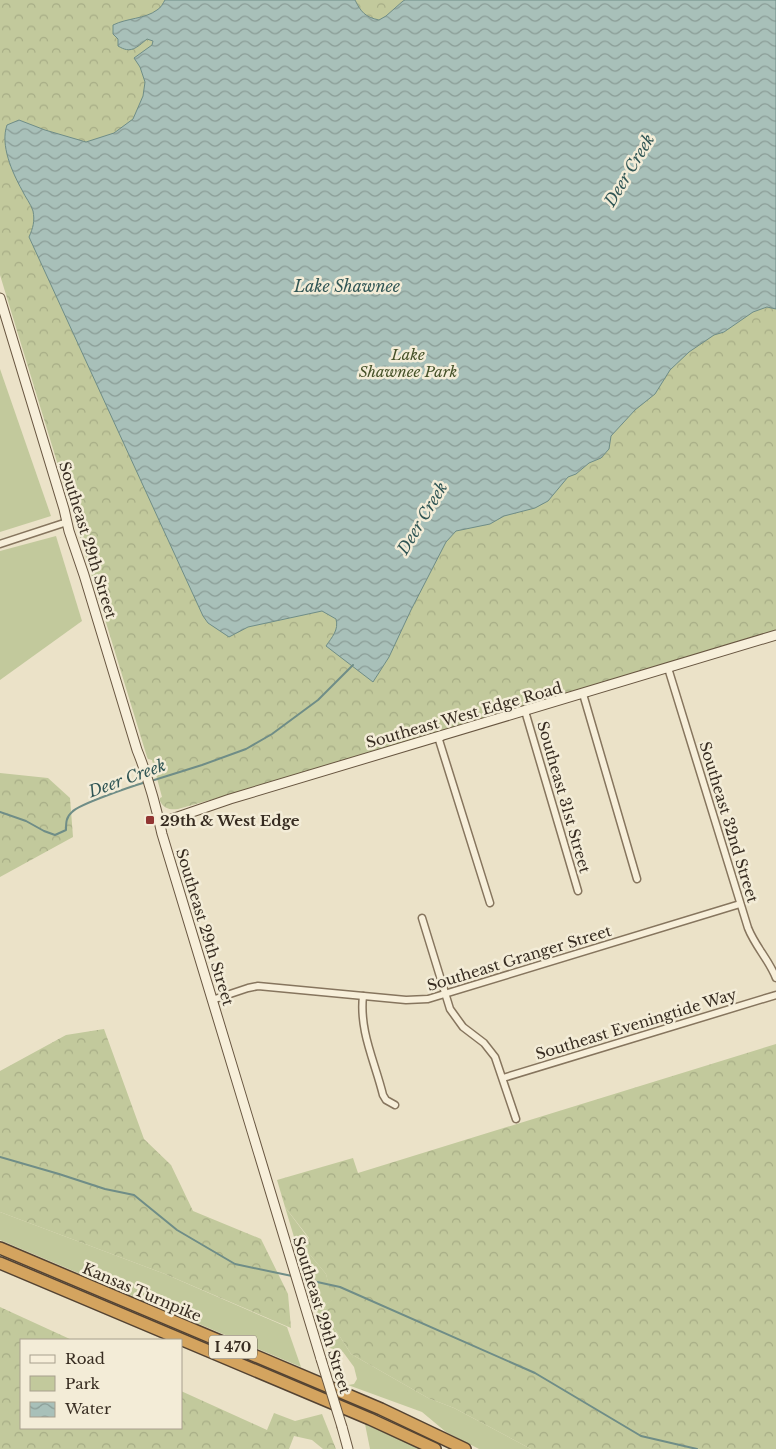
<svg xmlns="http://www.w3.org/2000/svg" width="776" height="1449" viewBox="0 0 776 1449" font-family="'Libre Baskerville',serif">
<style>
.green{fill:#c2c99c}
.forest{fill:url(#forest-crowns)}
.water{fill:url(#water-waves);stroke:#6f8d87}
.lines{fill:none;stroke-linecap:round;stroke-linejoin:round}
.stream{stroke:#6f8d87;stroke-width:2}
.street-casing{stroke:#86755e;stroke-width:9}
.secondary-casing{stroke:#685641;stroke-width:11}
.highway-casing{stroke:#544332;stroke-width:14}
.street{stroke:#f7efda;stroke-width:6}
.secondary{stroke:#f7efda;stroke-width:9}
.highway{stroke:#d4a45f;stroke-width:11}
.secondary-bridge-casing{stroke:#685641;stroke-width:11;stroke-linecap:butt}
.secondary-bridge{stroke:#f7efda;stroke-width:9}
.poi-dot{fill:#913532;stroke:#f3ecd7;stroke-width:2}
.labels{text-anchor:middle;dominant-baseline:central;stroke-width:5;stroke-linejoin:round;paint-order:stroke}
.shield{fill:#f3ecd7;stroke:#6f6658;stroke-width:1}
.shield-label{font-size:14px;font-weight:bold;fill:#372c21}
.park-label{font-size:15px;font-style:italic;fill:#465229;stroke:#f3ecd7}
.street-label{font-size:15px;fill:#372c21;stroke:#f3ecd7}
.poi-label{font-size:15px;font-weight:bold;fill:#372c21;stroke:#f3ecd7;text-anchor:start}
.water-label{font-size:16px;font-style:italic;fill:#315655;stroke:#f3ecd7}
</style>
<defs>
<pattern id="forest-crowns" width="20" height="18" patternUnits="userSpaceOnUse" patternTransform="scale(1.25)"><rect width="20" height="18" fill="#c2c99c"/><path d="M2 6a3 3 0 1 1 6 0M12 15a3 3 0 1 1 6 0" fill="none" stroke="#a7ad86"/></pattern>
<pattern id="water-waves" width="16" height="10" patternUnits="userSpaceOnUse" patternTransform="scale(1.25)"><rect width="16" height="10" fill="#a8c0b9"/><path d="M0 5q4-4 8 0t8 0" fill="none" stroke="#8a9c96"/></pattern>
</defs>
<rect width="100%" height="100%" fill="#ebe2c8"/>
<!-- green -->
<g class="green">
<polygon points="0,369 51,516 0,532"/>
<polygon points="56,536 82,621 0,680 0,551"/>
<polygon points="285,1207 309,1239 307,1251 326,1274 333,1300 324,1305 335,1329 351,1354 428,1398 454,1408 531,1449 479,1449 446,1432 422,1412 348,1385 354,1384 357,1379 354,1367 343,1352 327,1347"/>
<polygon points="0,1212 165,1274 287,1327 301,1367 0,1240"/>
<polygon points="365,1424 421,1449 370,1449"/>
</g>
<!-- forest -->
<g class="forest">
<path d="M0 0H776V632L275 782 178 809C170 810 164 809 160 801V798L162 797 152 760 148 759 147 757 0 275Z"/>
<polygon points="0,773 48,778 70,798 73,837 0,877"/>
<polygon points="104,1029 144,1139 171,1165 193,1211 261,1239 288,1294 291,1328 165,1274 0,1212 0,1071 66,1035"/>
<polygon points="776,1044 776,1449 531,1449 454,1408 428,1398 351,1354 335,1329 324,1305 332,1300 326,1274 307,1251 309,1238 285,1207 277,1180 353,1158 358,1173"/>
<polygon points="0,1307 72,1340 21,1340 21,1428 181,1428 181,1391 267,1430 274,1413 295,1421 322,1414 336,1449 323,1449 312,1440 294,1436 289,1449 0,1449"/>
</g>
<!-- water -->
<path class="water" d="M165 0H355C361 12 365 17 379 20L386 16 403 1 405 0H776V309L767 307 753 312 724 332 714 335 689 352 670 370 655 394 635 410 611 436 609 449 601 458 589 463 576 474 568 477 548 501 535 508 504 516 490 524 456 531 446 542 411 610 389 657 373 682 326 646C332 637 339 630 336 619L322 611 248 627 229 637 208 623 203 616 29 237C33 228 35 221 33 211 31 204 25 197 22 190 12 172 0 145 7 125L19 120 45 130 86 142 114 133 133 119 143 96 145 82 140 67 134 58 152 45 153 41 147 39C136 48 131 54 118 46V39L113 34V25C127 18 145 19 157 10 161 8 163 3 165 0Z"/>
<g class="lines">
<!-- stream -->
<g class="stream">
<polyline points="151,781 202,765 246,749 272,734 318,700 353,665"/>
<path d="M0 812 26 821 44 831 55 835 66 830C66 823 66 817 72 812 79 804 133 786 146 782"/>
<polyline points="0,1157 59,1174 105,1189 134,1195 177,1230 235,1264 292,1276"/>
<polyline points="299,1278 340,1287 535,1373 641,1436 697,1449"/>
</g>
<!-- street casing -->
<g class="street-casing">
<g id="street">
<polyline points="0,544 67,522"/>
<path d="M668 668 748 928C755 946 769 960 776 978"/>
<polyline points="583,694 637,879"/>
<polyline points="525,711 578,891"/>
<polyline points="443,735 439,740 490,903"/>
<polyline points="422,918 450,1009 463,1027 484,1043 495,1057 516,1119"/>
<path d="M363 996C359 1031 375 1062 383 1095L386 1100 395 1105"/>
<polyline points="212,1000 248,988 258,986 406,1000 428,999 740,904"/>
<polyline points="503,1078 776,995"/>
</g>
</g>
<!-- secondary casing -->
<g class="secondary-casing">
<g id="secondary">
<path d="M0 298 64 509 69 531 84 575 137 750C148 777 156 806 162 834L321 1359"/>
<polyline points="160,823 230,799 776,635"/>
<polyline points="342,1427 348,1449"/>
</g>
</g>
<!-- highway casing -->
<g class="highway-casing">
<g id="highway">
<polyline points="0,1248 381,1409 465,1449"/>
<polyline points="0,1263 370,1419 435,1449"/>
</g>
</g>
<!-- street -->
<use href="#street" class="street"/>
<!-- secondary -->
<use href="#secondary" class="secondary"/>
<!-- highway -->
<use href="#highway" class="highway"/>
<!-- secondary-bridge casing -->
<g class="secondary-bridge-casing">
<polyline id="secondary-bridge" points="321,1359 342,1427"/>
</g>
<!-- secondary-bridge -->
<use href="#secondary-bridge" class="secondary-bridge"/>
</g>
<!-- markers -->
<rect class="poi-dot" x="145" y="815" width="10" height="10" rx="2.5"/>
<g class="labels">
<!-- shield labels -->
<rect class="shield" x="209" y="1335.5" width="48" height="23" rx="4"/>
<g class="shield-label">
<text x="233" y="1347">I 470</text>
</g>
<!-- park labels -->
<g class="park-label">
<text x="408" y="354">Lake<tspan x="408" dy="17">Shawnee Park</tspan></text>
</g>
<!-- street labels -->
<g class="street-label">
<text transform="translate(88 540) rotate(73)">Southeast 29th Street</text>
<text transform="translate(464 715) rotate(-16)">Southeast West Edge Road</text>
<text transform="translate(564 797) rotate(74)">Southeast 31st Street</text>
<text transform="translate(729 822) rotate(73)">Southeast 32nd Street</text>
<text transform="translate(205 927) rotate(73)">Southeast 29th Street</text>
<text transform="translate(519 958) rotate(-17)">Southeast Granger Street</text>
<text transform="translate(636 1024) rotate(-17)">Southeast Eveningtide Way</text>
<text transform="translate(142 1292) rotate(23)">Kansas Turnpike</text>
<text transform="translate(322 1315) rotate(73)">Southeast 29th Street</text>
</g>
<!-- poi labels -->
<g class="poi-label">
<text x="160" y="820">29th &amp; West Edge</text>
</g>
<!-- water labels -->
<g class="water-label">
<text transform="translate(629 170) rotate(-59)">Deer Creek</text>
<text x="347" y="286">Lake Shawnee</text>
<text transform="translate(422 518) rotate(-59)">Deer Creek</text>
<text transform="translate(127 778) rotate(-20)">Deer Creek</text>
</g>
</g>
<!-- legend -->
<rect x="20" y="1339" width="162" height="90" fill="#f3ecd7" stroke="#a89f8e"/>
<rect x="30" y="1355" width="25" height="8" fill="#f7efda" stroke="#a89f8e"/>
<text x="65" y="1364" font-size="15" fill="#372c21">Road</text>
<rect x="30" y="1376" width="25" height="15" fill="#c2c99c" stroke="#a89f8e"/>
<text x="65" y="1389" font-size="15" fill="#372c21">Park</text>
<rect x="30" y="1402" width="25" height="15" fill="url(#water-waves)" stroke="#a89f8e"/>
<text x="65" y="1414" font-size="15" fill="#372c21">Water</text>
</svg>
